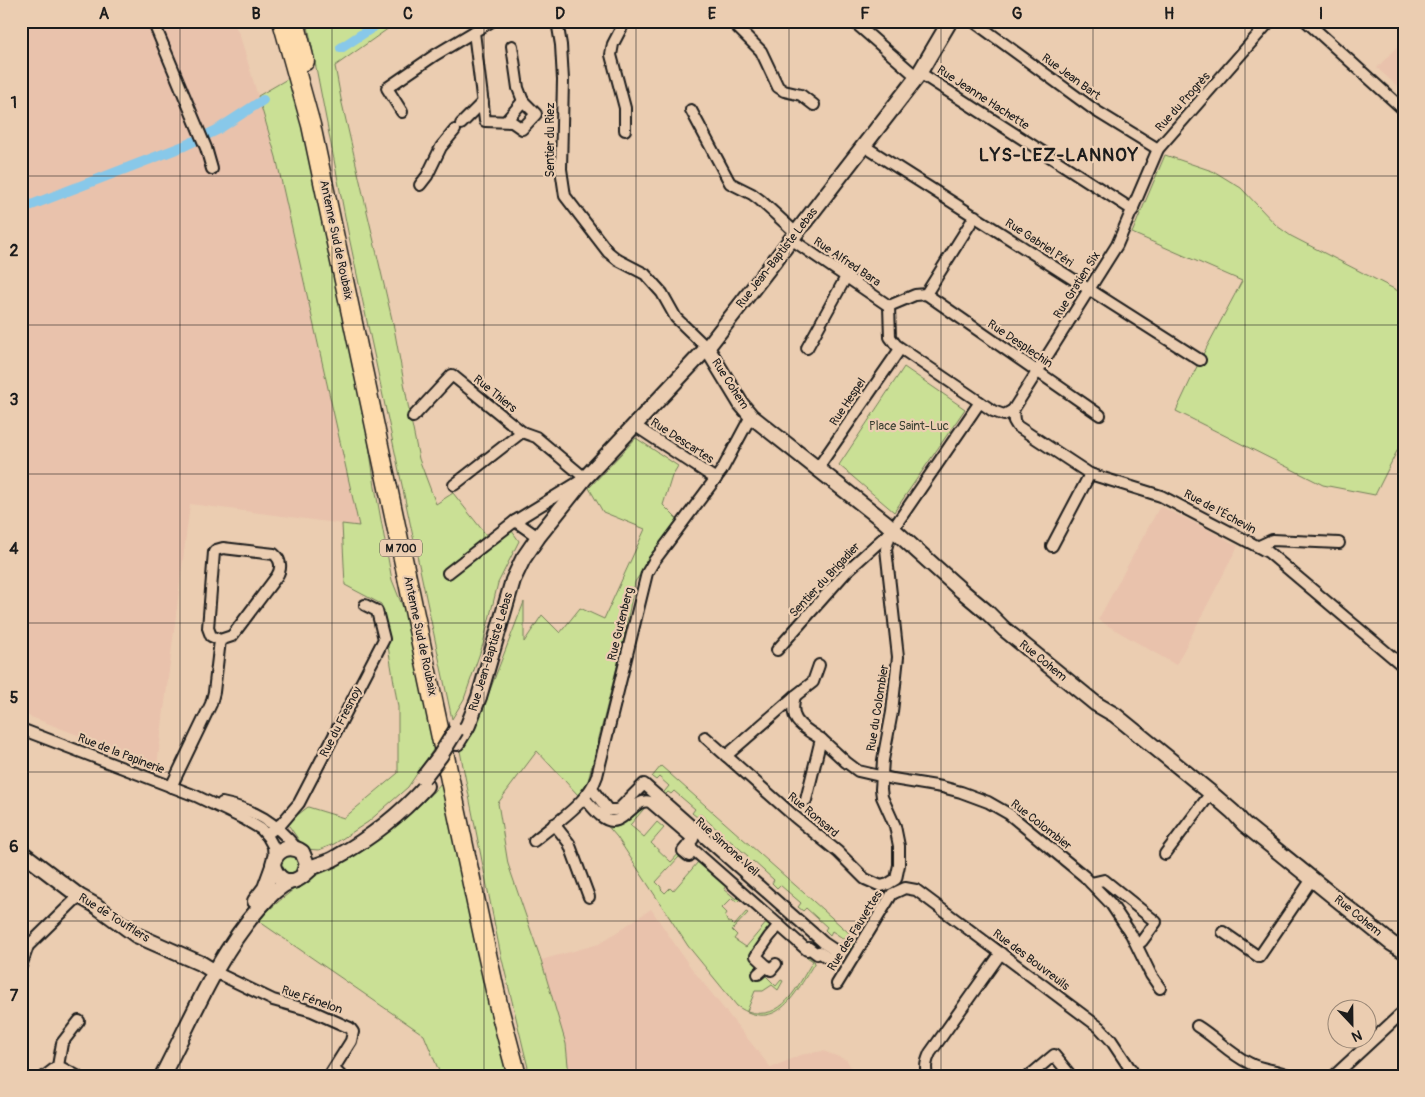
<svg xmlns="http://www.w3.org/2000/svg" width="1425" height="1097" viewBox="0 0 1425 1097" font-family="Pangolin,sans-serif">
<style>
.built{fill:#e9c2ac}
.green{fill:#cae095;stroke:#737e58}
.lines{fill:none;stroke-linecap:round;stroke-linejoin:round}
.canal{stroke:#88c8e9;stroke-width:10}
.street-casing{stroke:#1c1c1c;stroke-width:14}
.secondary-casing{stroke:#1c1c1c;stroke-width:18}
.highway-casing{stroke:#1c1c1c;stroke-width:21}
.street{stroke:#ebcdb1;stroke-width:10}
.secondary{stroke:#ebcdb1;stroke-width:14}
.highway{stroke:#fedbac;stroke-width:18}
.secondary-bridge-casing{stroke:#1c1c1c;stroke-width:18;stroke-linecap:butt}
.secondary-bridge{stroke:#ebcdb1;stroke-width:14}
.grid{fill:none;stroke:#1c1c1c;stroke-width:1;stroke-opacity:0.55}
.labels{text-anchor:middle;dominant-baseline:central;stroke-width:4.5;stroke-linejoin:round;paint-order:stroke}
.shield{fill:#ebcdb1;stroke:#5a5149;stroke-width:1}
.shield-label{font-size:11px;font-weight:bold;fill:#1c1c1c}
.street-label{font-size:12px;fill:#1c1c1c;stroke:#ebcdb1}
.park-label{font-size:12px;fill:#3f4334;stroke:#ebcdb1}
.district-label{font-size:18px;font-weight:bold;letter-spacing:1px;fill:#1c1c1c;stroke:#ebcdb1}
.neatline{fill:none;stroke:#1c1c1c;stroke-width:2}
.grid-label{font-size:16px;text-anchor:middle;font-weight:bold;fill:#1c1c1c}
</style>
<rect width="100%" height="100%" fill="#ebcdb1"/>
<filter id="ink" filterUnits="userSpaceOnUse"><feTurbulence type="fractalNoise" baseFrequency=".02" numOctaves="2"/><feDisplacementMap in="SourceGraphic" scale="10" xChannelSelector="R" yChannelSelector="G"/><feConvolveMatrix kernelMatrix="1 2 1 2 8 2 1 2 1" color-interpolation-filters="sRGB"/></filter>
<g filter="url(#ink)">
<!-- built -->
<g class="built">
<polygon points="21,21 233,21 240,36 276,157 359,526 190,504 157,766 21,713"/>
<polygon points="1404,39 1404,92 1377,68"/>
<polygon points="1160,506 1207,529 1238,546 1176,665 1098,620"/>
<polygon points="651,909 689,965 771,1068 800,1055 823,1051 847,1060 855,1076 569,1076 566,1044 541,960 599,944"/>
</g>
<!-- green -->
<g class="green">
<polygon points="307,21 399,21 335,66 341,99 394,328 409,410 419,459 436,504 453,493 487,536 507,524 519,541 498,583 483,644 464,699 452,719 349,237"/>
<polygon points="289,78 305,137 363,404 375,487 392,580 414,635 437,744 408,787 368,822 334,844 319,850 305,849 287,823 308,807 344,818 398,773 398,707 381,604 345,585 342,524 359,526 276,157 258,96"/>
<polygon points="1165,155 1215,172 1241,188 1277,226 1291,236 1404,294 1404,437 1375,495 1323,485 1176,411 1200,360 1242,281 1132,233"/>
<polygon points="904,367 965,409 894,512 839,465"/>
<polygon points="636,438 678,466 672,476 663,505 677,519 635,582 622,647 588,781 578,795 537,751 498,803 508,864 541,960 566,1044 569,1076 530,1076 500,951 460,751 473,734 524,602 524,642 542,615 560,633 580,608 604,619 645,529 603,512 589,488"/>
<polygon points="661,766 858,941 850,952 839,947 844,939 832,931 830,935 825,930 827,927 806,908 803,911 798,907 801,903 780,885 777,888 772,883 774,880 753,861 750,864 745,860 748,856 727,838 724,841 719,836 721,833 700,814 697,817 692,813 695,809 674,791 671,794 668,792 662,798 660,797 669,786 659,777 656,780 652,777"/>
<path d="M445 778 511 1076H441L424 1035 257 920C272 908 287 893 304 882 348 853 414 820 445 778Z"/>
<path d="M649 803 630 825 644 837 657 822 664 828 651 843 671 862 681 851 683 852 680 855 685 860 684 861 679 857 656 882 661 887V889L665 893 670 888 673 891 698 862 695 860 699 856 727 884 724 889 736 899 739 895 753 904 750 907 741 898 737 902 732 898 722 908 727 913 725 916 728 923 730 922 734 926 746 912 748 913 732 930 737 935 734 939 746 947 767 922 756 911 758 909 802 951 801 953 779 933 758 957 764 974 776 986 781 980 783 981 778 990 772 985 763 991H755L747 1011C783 1023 797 986 813 961L807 957 808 956 815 962C796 992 778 1034 737 1006L688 946 617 837 599 816 606 820Z"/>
<circle cx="290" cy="864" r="9"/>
</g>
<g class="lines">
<!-- canal -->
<g class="canal">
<polyline points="341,48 382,21"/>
<polyline points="21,209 184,146 217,130 263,100"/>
</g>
<!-- street casing -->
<g class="street-casing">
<g id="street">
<polyline points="153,21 206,148 212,169"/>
<polyline points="557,21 561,45 563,80 561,169 565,196 608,252 618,260 645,274 662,293 676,318 707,348"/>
<polyline points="625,21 613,44 611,55 625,108 625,130"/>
<polyline points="735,21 738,28 761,51 778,87 784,91 801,95 814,105"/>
<polyline points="853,21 917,77"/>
<polyline points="973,21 1096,111 1158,149"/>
<polyline points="1306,21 1404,110"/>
<polyline points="474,32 485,121 512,122 522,129 536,114 523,101 506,121"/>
<polyline points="512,46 518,88 523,101"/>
<polyline points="920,73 1133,210"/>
<polyline points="691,110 730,183 752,194 760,200 796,233"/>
<polyline points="402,112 387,88 435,55 492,21"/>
<polyline points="461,124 483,102"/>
<polyline points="864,146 1200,360"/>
<polyline points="420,185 427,176 441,147 455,130"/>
<polyline points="791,239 889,306"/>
<polyline points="926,294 1100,415"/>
<polyline points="926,294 975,216"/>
<polyline points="889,306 890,337 896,345 993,411 1004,415 1013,410 1117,245 1158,149 1270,21"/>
<polyline points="889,306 915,295 926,294"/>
<polyline points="807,348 846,277"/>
<polyline points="1013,410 1014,421 1017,426 1090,474 1161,496 1268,552 1404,667"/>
<polyline points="413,417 452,375 522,432 536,437 585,478 515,521 448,573"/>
<polyline points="634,425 716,479"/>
<polyline points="817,469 900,349"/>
<polyline points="454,485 522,432"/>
<polyline points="515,521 538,537"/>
<polyline points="1052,546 1090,474"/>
<polyline points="1259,546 1272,540 1339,543"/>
<polyline points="777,650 847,571 889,533"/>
<polyline points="795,696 813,682 819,665"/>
<polyline points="21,729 196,796 244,819 261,829 268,837 273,846 274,860"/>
<polyline points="705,737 795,817 838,852 865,879 881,886 888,884 896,879 899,865 899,846 895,826 882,797 881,789 883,760 892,712 898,657 886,549 889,538 897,523 980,402"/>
<polyline points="821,739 846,762 858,771 893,779 942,787 961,792 988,802 1009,814 1084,876 1111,904 1131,934 1151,975 1160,988"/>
<path d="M726 756 795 696C788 721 802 727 821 739L806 800"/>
<path d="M171 787 211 704 214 692 220 640 211 636 208 628 214 552 216 550 223 548 274 554C281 560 282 568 277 576L232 636 220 640"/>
<path d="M584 798C590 804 595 811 601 816 623 834 632 796 650 802L693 839 688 845 807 950 809 948 817 954 819 952 831 960 836 951 824 943 644 784 619 809 615 810H608L592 789"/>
<path d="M222 803C256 810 275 822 297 849"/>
<polyline points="554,824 569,843 589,897"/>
<polyline points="267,834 282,823 299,803 384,639 377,611 365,605"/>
<path d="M534 841C554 824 589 802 597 776L647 573 654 561 722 470 751 416"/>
<polyline points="688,845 683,851 689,856"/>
<polyline points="1165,854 1211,793"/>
<polyline points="1091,883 1104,880 1156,922 1142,941 1137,945"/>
<polyline points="1223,932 1259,957 1312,879"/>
<polyline points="776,964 771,970 756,956 769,937 779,925"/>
<polyline points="21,966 28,946 79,896"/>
<polyline points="215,972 273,1000 312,1011 350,1028 353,1032 351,1041 329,1076"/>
<polyline points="758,974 767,966"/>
<polyline points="837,984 892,894 905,888 916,890 1099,1027 1111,1040 1135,1076"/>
<path d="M1197 1026C1215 1037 1230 1054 1249 1063 1260 1070 1276 1069 1290 1076"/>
<polyline points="334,1069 341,1076"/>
<polyline points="45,1076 58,1066"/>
<polyline points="77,1076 58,1066 62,1043 79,1021"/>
<path d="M927 1076C925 1067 926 1062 930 1053L1001 953"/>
<polyline points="1029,1076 1054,1055 1071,1076"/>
<polyline points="1123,1076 1131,1069"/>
<polyline points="1334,1076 1404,1011"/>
</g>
</g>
<!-- secondary casing -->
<g class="secondary-casing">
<g id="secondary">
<polyline points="707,348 741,404 751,416 885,522 962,591 987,612 1004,629 1096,704 1115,715 1211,793 1233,812 1244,824 1391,943 1404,951"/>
<polyline points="457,743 468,725 479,697 513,580 523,559 538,537 585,478 707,348 917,77 950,21"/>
<polyline points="21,852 79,896 95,905 136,935 202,964 215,972"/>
<path d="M303 875 307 864 302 852C290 844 276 849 273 864 275 876 286 886 298 879 304 876 308 871 313 867 320 864 328 862 335 858 369 839 400 815 426 786"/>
<polyline points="255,901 265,888 273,866"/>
<path d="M162 1076C192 1019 216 957 259 908 269 897 277 887 291 881"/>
</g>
</g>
<!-- highway casing -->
<g class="highway-casing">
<g id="highway">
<polyline points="282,21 311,125 485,945 498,1004 517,1076"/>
<polyline points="295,21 305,61"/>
</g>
</g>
<!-- street -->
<use href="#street" class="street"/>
<!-- secondary -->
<use href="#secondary" class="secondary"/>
<!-- highway -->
<use href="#highway" class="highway"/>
<!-- secondary-bridge casing -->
<g class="secondary-bridge-casing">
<polyline id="secondary-bridge" points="423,778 440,756 456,730"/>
</g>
<!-- secondary-bridge -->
<use href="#secondary-bridge" class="secondary-bridge"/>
</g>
</g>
<!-- grid -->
<path class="grid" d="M180 21V1076M332 21V1076M484 21V1076M636 21V1076M789 21V1076M941 21V1076M1093 21V1076M1245 21V1076M21 176H1404M21 325H1404M21 474H1404M21 623H1404M21 772H1404M21 921H1404"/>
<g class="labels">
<!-- shield labels -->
<rect class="shield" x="380" y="539.5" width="42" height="17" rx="4"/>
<g class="shield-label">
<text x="401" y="548">M 700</text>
</g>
<!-- street labels -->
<g class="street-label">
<text transform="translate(1071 77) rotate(36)">Rue Jean Bart</text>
<text transform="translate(983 98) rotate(33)">Rue Jeanne Hachette</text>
<text transform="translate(1183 102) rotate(-48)">Rue du Progrès</text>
<text transform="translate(550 140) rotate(-90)">Sentier du Riez</text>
<text transform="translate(336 240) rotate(78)">Antenne Sud de Roubaix</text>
<text transform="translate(1039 243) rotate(33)">Rue Gabriel Péri</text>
<text transform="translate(777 258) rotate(-52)">Rue Jean-Baptiste Lebas</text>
<text transform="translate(847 262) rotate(34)">Rue Alfred Bara</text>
<text transform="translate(1077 285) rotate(-58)">Rue Gratien Six</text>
<text transform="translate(1020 344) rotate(34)">Rue Desplechin</text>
<text transform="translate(730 384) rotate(57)">Rue Cohem</text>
<text transform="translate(495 394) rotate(39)">Rue Thiers</text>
<text transform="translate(848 402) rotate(-56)">Rue Hespel</text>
<text transform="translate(682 441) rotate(33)">Rue Descartes</text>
<text transform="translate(1220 512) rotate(28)">Rue de l'Échevin</text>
<text transform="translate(825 580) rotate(-47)">Sentier du Brigadier</text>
<text transform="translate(621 624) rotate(-76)">Rue Gutenberg</text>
<text transform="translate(420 636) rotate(78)">Antenne Sud de Roubaix</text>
<text transform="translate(491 652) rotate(-73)">Rue Jean-Baptiste Lebas</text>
<text transform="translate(1043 661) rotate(39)">Rue Cohem</text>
<text transform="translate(878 708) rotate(-81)">Rue du Colombier</text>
<text transform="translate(341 722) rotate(-63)">Rue du Fresnoy</text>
<text transform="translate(121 754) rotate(21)">Rue de la Papinerie</text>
<text transform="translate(813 815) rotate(40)">Rue Ronsard</text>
<text transform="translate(1041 825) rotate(38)">Rue Colombier</text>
<text transform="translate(727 847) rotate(42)">Rue Simone Veil</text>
<text transform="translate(1358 916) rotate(39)">Rue Cohem</text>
<text transform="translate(114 918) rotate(32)">Rue de Toufflers</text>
<text transform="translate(855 931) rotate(-58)">Rue des Fauvettes</text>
<text transform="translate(1031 960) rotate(37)">Rue des Bouvreuils</text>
<text transform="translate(312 1000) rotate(19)">Rue Fénelon</text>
</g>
<!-- park labels -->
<g class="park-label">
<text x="909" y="426">Place Saint-Luc</text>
</g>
<!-- district labels -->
<g class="district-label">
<text x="1059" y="155">LYS-LEZ-LANNOY</text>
</g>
</g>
<!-- margin -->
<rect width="1425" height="1097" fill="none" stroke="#ebcdb1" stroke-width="55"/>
<!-- north arrow -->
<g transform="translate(1352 1024) rotate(158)"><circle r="24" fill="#ebcdb1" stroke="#988675"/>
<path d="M0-4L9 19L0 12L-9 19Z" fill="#1c1c1c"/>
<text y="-8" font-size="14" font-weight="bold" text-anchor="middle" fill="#1c1c1c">N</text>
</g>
<rect x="28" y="28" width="1370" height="1042" class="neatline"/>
<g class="grid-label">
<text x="104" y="19">A</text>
<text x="256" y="19">B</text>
<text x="408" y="19">C</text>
<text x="560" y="19">D</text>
<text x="712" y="19">E</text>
<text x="865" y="19">F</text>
<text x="1017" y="19">G</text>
<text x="1169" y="19">H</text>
<text x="1321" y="19">I</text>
<text x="14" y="108">1</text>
<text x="14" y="256">2</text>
<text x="14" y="405">3</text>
<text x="14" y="554">4</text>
<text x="14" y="703">5</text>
<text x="14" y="852">6</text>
<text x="14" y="1001">7</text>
</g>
</svg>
